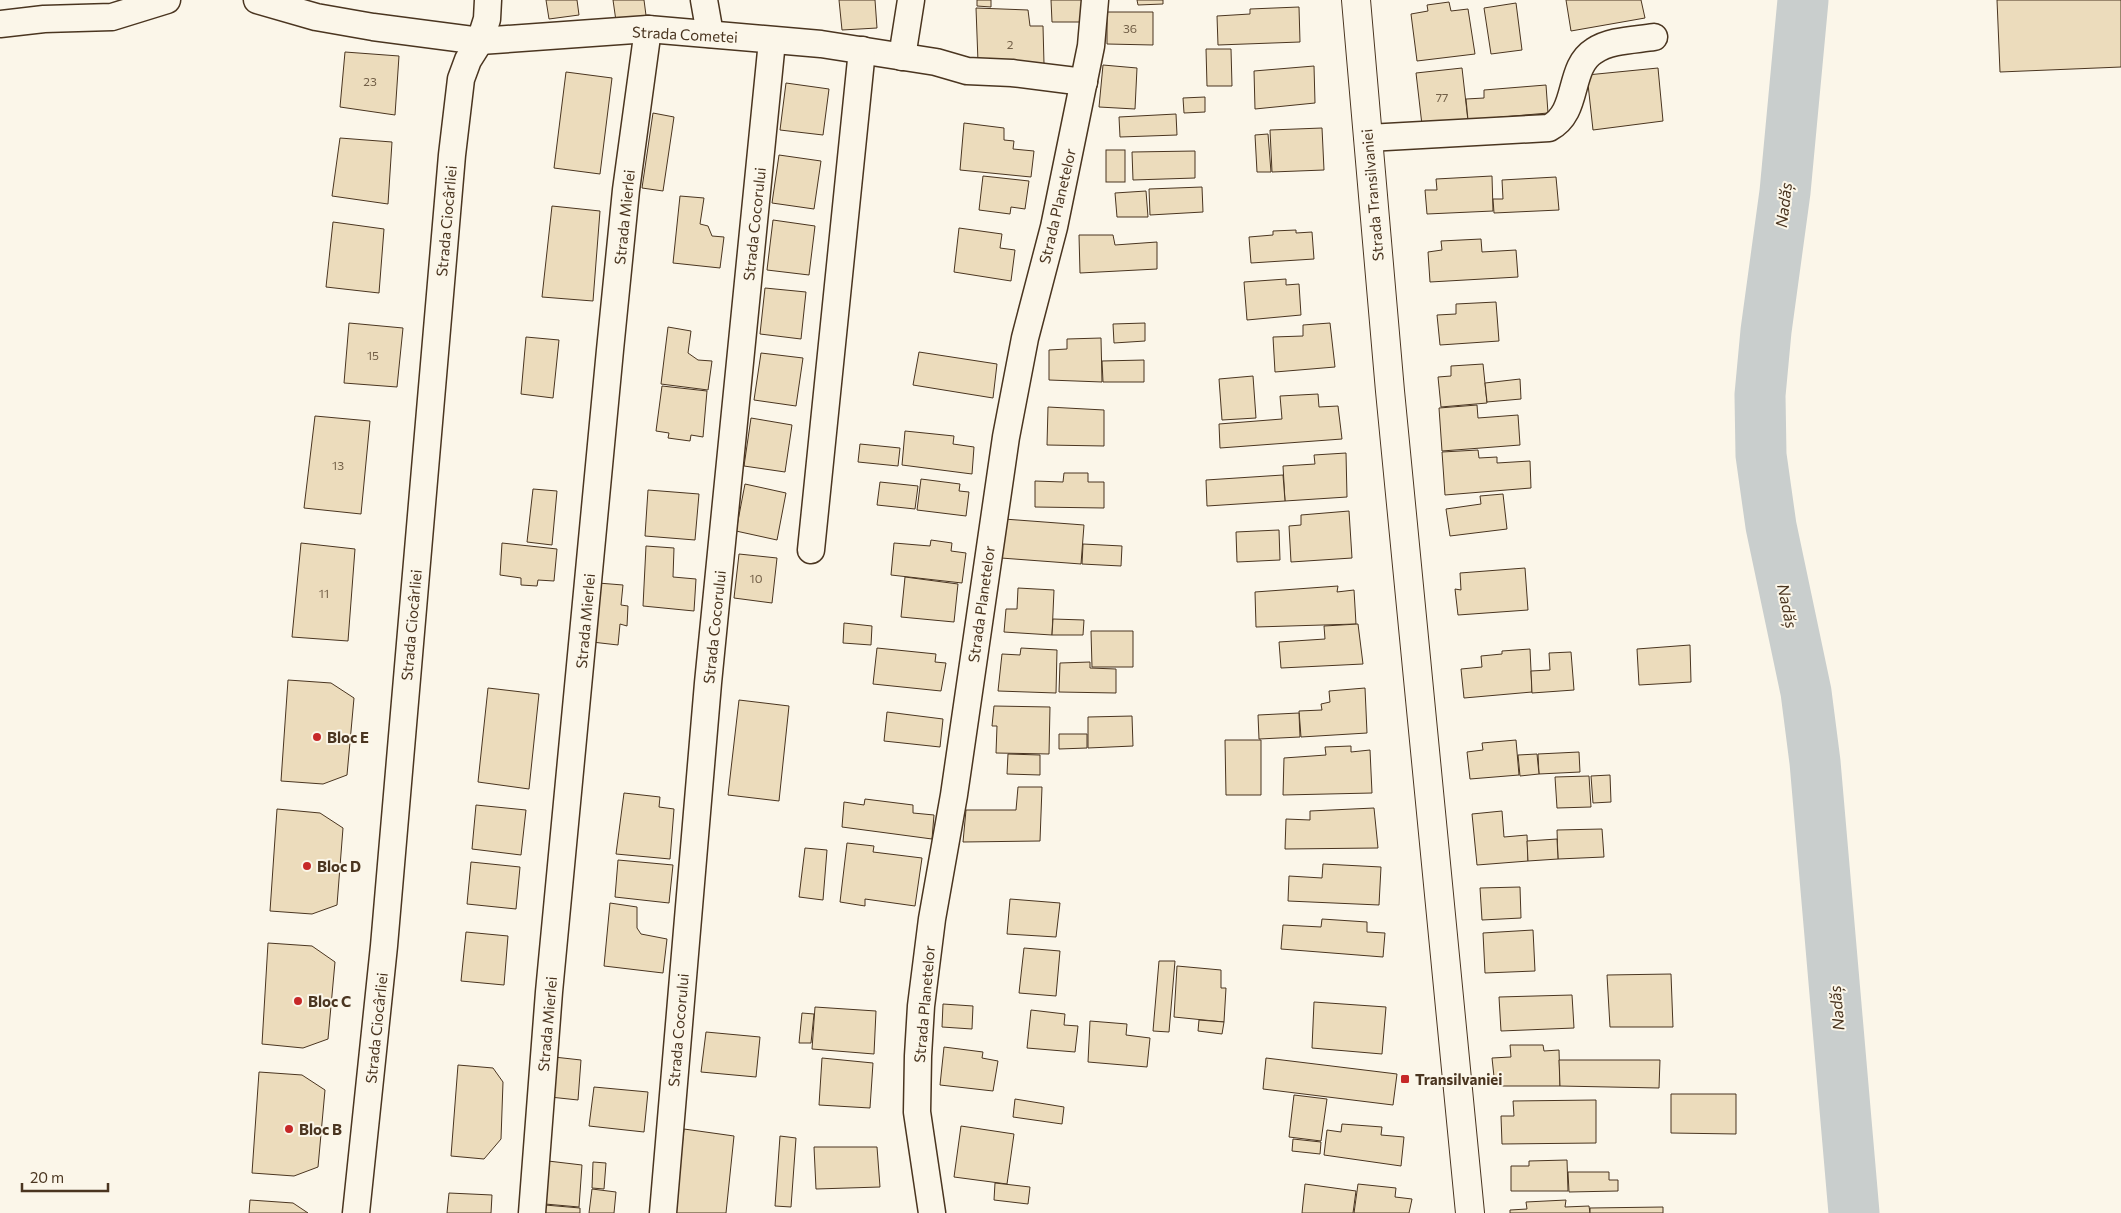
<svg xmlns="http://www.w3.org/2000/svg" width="2121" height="1213" viewBox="0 0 2121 1213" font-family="Commissioner,sans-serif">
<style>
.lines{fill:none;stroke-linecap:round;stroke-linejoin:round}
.river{stroke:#c9cecd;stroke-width:51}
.building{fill:#ecdcbc;stroke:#4a3520}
.street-casing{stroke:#4a3520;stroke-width:29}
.primary-casing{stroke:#4a3520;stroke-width:30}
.street{stroke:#fbf6e9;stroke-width:26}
.primary{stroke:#fbf6e9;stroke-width:28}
.poi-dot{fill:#c62828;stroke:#fbf6e9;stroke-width:2}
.labels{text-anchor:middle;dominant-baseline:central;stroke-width:4;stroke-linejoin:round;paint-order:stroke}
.number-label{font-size:12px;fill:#725f47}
.street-label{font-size:15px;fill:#4a3520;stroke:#fbf6e9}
.poi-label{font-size:15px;font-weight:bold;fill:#4a3520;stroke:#fbf6e9;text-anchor:start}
.water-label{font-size:16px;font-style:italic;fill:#4a3520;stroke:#fbf6e9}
</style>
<rect width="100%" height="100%" fill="#fbf6e9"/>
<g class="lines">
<!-- river -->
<polyline class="river" points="1803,0 1785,192 1766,331 1760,395 1761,455 1771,526 1806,692 1815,762 1854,1213"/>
</g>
<!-- building -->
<g class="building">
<polygon points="546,0 577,0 579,15 549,19"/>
<polygon points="613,0 644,0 647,23 617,28"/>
<polygon points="839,0 875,0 877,28 842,30"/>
<polygon points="977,0 991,0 991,7 977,6"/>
<polygon points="1051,0 1082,0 1082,22 1052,22"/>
<polygon points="1137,0 1163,0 1163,4 1138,5"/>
<polygon points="1566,0 1641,0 1645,18 1571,31"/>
<polygon points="1997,0 2121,0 2121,67 2000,72"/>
<polygon points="1449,2 1451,11 1468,9 1475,54 1417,61 1411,14 1428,11 1427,5"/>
<polygon points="1516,3 1522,50 1491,54 1484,8"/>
<polygon points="1299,7 1300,42 1218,45 1217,16 1250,14 1250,9"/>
<polygon points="976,8 1028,10 1030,26 1043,26 1044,64 978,62"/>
<polygon points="1107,12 1153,12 1153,45 1107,44"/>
<polygon points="1206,49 1231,49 1232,86 1207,86"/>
<polygon points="345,52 399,56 395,115 340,107"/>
<polygon points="1103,65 1137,68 1135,109 1099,107"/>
<polygon points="1314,66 1315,103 1255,109 1254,71"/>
<polygon points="1462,68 1468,121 1422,125 1416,73"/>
<polygon points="1658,68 1663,121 1593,130 1587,75"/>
<polygon points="566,72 612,78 600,174 554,168"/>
<polygon points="786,83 829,89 823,135 780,130"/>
<polygon points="1546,85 1548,113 1468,120 1466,99 1484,98 1484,90"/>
<polygon points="1205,97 1205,112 1184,113 1183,98"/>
<polygon points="653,113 674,117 663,191 642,188"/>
<polygon points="1176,114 1177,135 1120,137 1119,117"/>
<polygon points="964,123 1004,128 1004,140 1014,141 1013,149 1034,151 1031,177 960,170"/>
<polygon points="1322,128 1324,170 1272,172 1270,130"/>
<polygon points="1268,134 1271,172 1257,172 1255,135"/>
<polygon points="340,138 392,142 388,204 332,196"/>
<rect x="1106" y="150" width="19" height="32"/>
<polygon points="1195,151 1195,178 1133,180 1132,152"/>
<polygon points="779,155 821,161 814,209 772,203"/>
<polygon points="983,176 1029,181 1025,209 1011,207 1010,214 979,210"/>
<polygon points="1492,176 1493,211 1427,214 1425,190 1437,190 1436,179"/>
<polygon points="1556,177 1559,210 1494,213 1493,199 1503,199 1502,180"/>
<polygon points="1202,187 1203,212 1150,215 1149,189"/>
<polygon points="1146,191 1148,217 1117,217 1115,193"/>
<polygon points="680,196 704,198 700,224 708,226 712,236 724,237 720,268 673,263"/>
<polygon points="552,206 600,211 593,301 542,297"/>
<polygon points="773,220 815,226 809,275 767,270"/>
<polygon points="333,222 384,229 379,293 326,287"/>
<polygon points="959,228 1002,234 1000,248 1015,250 1011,281 954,272"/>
<polygon points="1296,230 1296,233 1312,232 1314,259 1251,263 1249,237 1273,235 1273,231"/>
<polygon points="1079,235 1113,235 1115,245 1157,242 1157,269 1080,273"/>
<polygon points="1481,239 1482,252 1516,250 1518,277 1430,282 1428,252 1442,250 1441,241"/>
<polygon points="1286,279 1286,285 1299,284 1301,315 1247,320 1244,282"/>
<polygon points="765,288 806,292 801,339 760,334"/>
<polygon points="1496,302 1499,341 1440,345 1437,315 1456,314 1456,304"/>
<polygon points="349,323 403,328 397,387 344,383"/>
<polygon points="1145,323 1145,341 1114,343 1113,324"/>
<polygon points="1330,323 1335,367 1275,372 1273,337 1303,336 1303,325"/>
<polygon points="668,327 691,331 688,353 698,360 712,361 708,390 661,384"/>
<polygon points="526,337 559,340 553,398 521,394"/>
<polygon points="1101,338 1102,382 1049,380 1049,350 1067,349 1067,339"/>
<polygon points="919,352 997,364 993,398 913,385"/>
<polygon points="761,353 803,358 796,406 754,400"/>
<polygon points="1144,360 1144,382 1103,382 1102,361"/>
<polygon points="1483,364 1487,403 1441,407 1438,377 1451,376 1451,366"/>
<polygon points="1253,376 1256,418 1222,420 1219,379"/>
<polygon points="1520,379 1521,399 1487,402 1485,383"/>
<polygon points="662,386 707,391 703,437 691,435 690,441 668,438 669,433 656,431"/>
<polygon points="1318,394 1319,407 1338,406 1342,439 1220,448 1219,424 1282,419 1280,396"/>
<polygon points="1477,405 1478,418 1518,415 1520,445 1442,451 1439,408"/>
<polygon points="1048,407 1104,410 1104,446 1047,445"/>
<polygon points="315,416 370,421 361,514 304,508"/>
<polygon points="751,418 792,425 785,472 744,466"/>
<polygon points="905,431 954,436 953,444 974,447 972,474 902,465"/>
<polygon points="860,444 900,448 898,466 858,462"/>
<polygon points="1478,450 1479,458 1497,457 1497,463 1530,461 1531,488 1445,495 1442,452"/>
<polygon points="1346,453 1347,497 1285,501 1283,466 1315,464 1314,455"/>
<polygon points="1064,473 1088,473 1088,482 1104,482 1104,508 1035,507 1035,481 1063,482"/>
<polygon points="1283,475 1285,501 1207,506 1206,480"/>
<polygon points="921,479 960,484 959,491 969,492 966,516 917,510"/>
<polygon points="880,482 918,486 915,509 877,505"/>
<polygon points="745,484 786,493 777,540 736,531"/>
<polygon points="533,489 557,491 552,545 527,542"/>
<polygon points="648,490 699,494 695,540 645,536"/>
<polygon points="1503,494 1507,529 1450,536 1446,509 1481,504 1480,496"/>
<polygon points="1349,511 1352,558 1291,562 1289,526 1301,525 1301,515"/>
<polygon points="1004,519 1084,525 1081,564 1001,558"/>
<polygon points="1279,530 1280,560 1237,562 1236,532"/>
<polygon points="931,540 952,543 951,551 966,553 962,583 891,575 894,543 930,546"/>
<polygon points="301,543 355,549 348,641 292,637"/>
<polygon points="502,543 557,549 554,581 538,580 537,586 521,585 521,578 500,575"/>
<polygon points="1083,544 1122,546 1121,566 1082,564"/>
<polygon points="646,546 674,548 673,577 696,579 694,611 643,606"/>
<polygon points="739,554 777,558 772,603 734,598"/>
<polygon points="1525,568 1528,610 1458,615 1455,589 1461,590 1460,573"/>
<polygon points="905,577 958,584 954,622 901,617"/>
<polygon points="598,583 623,585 621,605 628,606 627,626 620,624 618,645 592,642"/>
<polygon points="1338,586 1337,592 1354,590 1356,624 1256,627 1255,592"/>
<polygon points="1018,588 1054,590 1052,635 1004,632 1006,609 1017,609"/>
<polygon points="1053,619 1084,620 1083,635 1052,635"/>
<polygon points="844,623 872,626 871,645 843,643"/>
<polygon points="1358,624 1363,664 1281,668 1279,642 1325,639 1324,626"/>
<polygon points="1091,631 1133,631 1133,667 1092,667"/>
<polygon points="1690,645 1691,682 1639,685 1637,649"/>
<polygon points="877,648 936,654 935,662 946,663 941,691 873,684"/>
<polygon points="1021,648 1057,650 1056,693 998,691 1002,654 1020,655"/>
<polygon points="1530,649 1532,692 1464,698 1461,669 1482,667 1481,656 1502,654 1502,651"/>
<polygon points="1571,652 1574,690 1532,693 1531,671 1550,670 1549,653"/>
<polygon points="1090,662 1090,668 1116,669 1116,693 1059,692 1060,663"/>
<polygon points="288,680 331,683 354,698 347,775 323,784 281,781"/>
<polygon points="488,688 539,694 529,789 478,782"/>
<polygon points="1365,688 1367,733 1301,737 1299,711 1322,710 1321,704 1330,702 1329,691"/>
<polygon points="739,700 789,706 779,801 728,795"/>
<polygon points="994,706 1050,707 1049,754 996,753 997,726 992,726"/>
<polygon points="887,712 943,719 940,747 884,741"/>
<polygon points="1299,713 1300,737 1259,739 1258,715"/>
<polygon points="1132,716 1133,746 1088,748 1088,717"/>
<polygon points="1059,734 1087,734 1087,748 1059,749"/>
<polygon points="1225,740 1261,740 1261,795 1226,795"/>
<polygon points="1516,740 1519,775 1470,779 1467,752 1483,750 1482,743"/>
<polygon points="1351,746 1351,752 1370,750 1372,793 1283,795 1284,758 1326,755 1325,747"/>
<polygon points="1579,752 1580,772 1539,774 1538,754"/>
<polygon points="1008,754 1040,755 1040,775 1007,774"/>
<polygon points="1537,754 1539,774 1520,776 1518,755"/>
<polygon points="1610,775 1611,802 1593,803 1591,776"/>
<polygon points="1589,776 1591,807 1557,808 1555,777"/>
<polygon points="1018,787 1042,787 1040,841 963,842 966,810 1016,810"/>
<polygon points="624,793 660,797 659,807 674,809 670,859 616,854"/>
<polygon points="865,799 913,805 913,813 934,815 932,839 842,827 844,802 864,805"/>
<polygon points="476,805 526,810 521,855 472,849"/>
<polygon points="1374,808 1378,848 1285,849 1286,819 1310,820 1310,811"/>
<polygon points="277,809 320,813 343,828 337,905 312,914 270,911"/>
<polygon points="1502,811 1504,837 1527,835 1528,861 1477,865 1472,814"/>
<polygon points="1602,829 1604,857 1558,859 1557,830"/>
<polygon points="1557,839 1558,859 1528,861 1527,841"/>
<polygon points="847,843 874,846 873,852 922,858 915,906 865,899 865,906 840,902"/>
<polygon points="805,848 827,850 823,900 799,897"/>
<polygon points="618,860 673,865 669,903 615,897"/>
<polygon points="471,862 520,867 516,909 467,904"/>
<polygon points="1323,864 1381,867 1379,905 1288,901 1289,876 1322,878"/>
<polygon points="1520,887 1521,918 1482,920 1480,888"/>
<polygon points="1010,899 1060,903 1056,937 1007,934"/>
<polygon points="610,903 637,907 637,928 641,934 667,939 663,973 604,966"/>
<polygon points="1322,919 1367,922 1367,932 1385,933 1383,957 1281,949 1283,925 1321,927"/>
<polygon points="1533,930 1535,971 1485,973 1483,933"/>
<polygon points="466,932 508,936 504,985 461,981"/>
<polygon points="268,943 312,946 335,962 328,1039 303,1048 262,1044"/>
<polygon points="1024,948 1060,951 1056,996 1019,993"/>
<polygon points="1159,961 1175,961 1169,1032 1153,1031"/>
<polygon points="1177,966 1221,970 1221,988 1226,988 1224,1022 1174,1017"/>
<polygon points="1671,974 1673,1027 1610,1027 1607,975"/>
<polygon points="1572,995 1574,1028 1501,1031 1499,997"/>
<polygon points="1314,1002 1386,1007 1382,1054 1312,1048"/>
<polygon points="943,1004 973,1006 972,1029 942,1027"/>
<polygon points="815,1007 876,1011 874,1054 812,1049"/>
<polygon points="1031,1010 1065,1014 1064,1025 1078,1026 1075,1052 1027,1048"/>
<polygon points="802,1013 814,1014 811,1043 799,1043"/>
<polygon points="1199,1020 1224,1022 1222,1034 1198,1031"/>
<polygon points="1090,1021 1127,1024 1126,1035 1150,1038 1147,1067 1088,1062"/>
<polygon points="706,1032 760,1037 756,1077 701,1072"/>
<polygon points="1510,1045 1543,1045 1544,1051 1559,1050 1560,1086 1495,1086 1492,1058 1511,1057"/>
<polygon points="944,1047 983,1052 982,1058 998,1061 993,1091 940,1085"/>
<polygon points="554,1057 581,1060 578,1100 550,1097"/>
<polygon points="822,1058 873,1063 870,1108 819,1105"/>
<polygon points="1266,1058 1397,1074 1393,1105 1263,1089"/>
<polygon points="1559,1060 1660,1060 1659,1088 1560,1086"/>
<polygon points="458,1065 493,1068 503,1082 501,1139 484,1159 451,1156"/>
<polygon points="259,1072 302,1075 325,1090 318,1167 294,1176 252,1173"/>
<polygon points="594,1087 648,1092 644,1132 589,1126"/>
<polygon points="1671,1094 1736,1094 1736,1134 1671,1133"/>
<polygon points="1294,1095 1327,1099 1321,1141 1289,1137"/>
<polygon points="1015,1099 1064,1107 1062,1124 1013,1117"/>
<polygon points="1596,1100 1596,1143 1502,1144 1501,1116 1514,1116 1513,1101"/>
<polygon points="1342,1124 1382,1127 1381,1135 1404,1137 1401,1166 1324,1155 1327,1130 1341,1132"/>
<polygon points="961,1126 1014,1134 1007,1184 954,1177"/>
<polygon points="684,1129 734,1136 726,1213 674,1213"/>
<polygon points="780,1136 796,1138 791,1207 775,1206"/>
<polygon points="1293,1139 1321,1142 1320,1154 1292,1151"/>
<polygon points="814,1147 877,1147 880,1187 816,1189"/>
<polygon points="1567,1160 1568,1191 1511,1191 1511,1166 1529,1166 1529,1161"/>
<polygon points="548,1161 582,1165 579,1207 545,1204"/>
<polygon points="593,1162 606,1163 604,1189 592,1188"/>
<polygon points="1568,1172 1609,1172 1609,1180 1618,1180 1618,1191 1569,1192"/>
<polygon points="995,1183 1030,1187 1028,1204 994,1200"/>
<polygon points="1305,1184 1356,1191 1353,1213 1302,1213"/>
<polygon points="1358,1184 1396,1188 1395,1197 1412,1199 1409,1213 1354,1213"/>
<polygon points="592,1189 616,1192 614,1213 589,1213"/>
<polygon points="449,1193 492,1195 491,1213 447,1213"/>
<polygon points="250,1200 293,1203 308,1213 249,1213"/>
<polygon points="1566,1200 1565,1207 1589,1206 1590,1213 1510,1213 1510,1210 1527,1209 1526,1202"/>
<polygon points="545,1205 580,1208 580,1213 544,1213"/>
<polygon points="1663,1207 1663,1213 1590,1213 1590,1208"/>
</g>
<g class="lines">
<!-- street casing -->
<g class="street-casing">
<g id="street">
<polyline points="257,0 316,17 373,27 480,41 648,29 821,44 936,62 967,71 1012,73 1084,82"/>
<polyline points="704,0 710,34"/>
<polyline points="0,24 44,19 112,17 167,0"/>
<polyline points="902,57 911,0"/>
<path d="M1368 138 1549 128C1580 112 1567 68 1594 51 1610 40 1635 40 1654 37"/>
<polyline points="811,550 862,50"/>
<polyline points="356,1213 384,946 452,155 461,79 468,60 480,41 487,19 488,0"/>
<polyline points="532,1213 549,992 610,350 626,190 648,29"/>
<polyline points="663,1213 708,683 772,41"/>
<polyline points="932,1213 917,1112 918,1056 921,1006 932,919 954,795 1006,437 1025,338 1054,227 1091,46 1095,0"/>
</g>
</g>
<!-- primary casing -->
<g class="primary-casing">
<polyline id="primary" points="1356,0 1390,391 1470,1213"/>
</g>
<!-- street -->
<use href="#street" class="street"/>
<!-- primary -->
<use href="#primary" class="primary"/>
</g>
<!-- markers -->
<g class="poi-dot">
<circle cx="317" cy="737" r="5"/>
<circle cx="307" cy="866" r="5"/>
<circle cx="298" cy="1001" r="5"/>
<rect x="1400" y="1074" width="10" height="10" rx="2.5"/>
<circle cx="289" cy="1129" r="5"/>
</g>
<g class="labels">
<!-- number labels -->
<g class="number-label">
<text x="1130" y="28">36</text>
<text x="1010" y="44">2</text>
<text x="370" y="81">23</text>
<text x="1442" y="97">77</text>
<text x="373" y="355">15</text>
<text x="338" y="465">13</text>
<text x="756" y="578">10</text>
<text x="324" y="593">11</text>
</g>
<!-- street labels -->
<g class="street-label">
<text transform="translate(685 34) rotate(3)">Strada Cometei</text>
<text transform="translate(1372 195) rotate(-95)">Strada Transilvaniei</text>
<text transform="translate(1057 206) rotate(-77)">Strada Planetelor</text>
<text transform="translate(624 217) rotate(-84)">Strada Mierlei</text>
<text transform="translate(446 221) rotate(-85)">Strada Ciocârliei</text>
<text transform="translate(754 224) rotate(-84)">Strada Cocorului</text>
<text transform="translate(981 604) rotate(-82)">Strada Planetelor</text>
<text transform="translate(585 621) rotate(-85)">Strada Mierlei</text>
<text transform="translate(411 625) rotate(-85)">Strada Ciocârliei</text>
<text transform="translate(714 627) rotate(-84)">Strada Cocorului</text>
<text transform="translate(924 1004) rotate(-85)">Strada Planetelor</text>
<text transform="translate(547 1024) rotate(-85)">Strada Mierlei</text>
<text transform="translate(376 1028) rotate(-84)">Strada Ciocârliei</text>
<text transform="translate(678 1030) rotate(-85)">Strada Cocorului</text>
</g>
<!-- poi labels -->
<g class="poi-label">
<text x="327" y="737">Bloc E</text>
<text x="317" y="866">Bloc D</text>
<text x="308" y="1001">Bloc C</text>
<text x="1415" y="1079">Transilvaniei</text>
<text x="299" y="1129">Bloc B</text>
</g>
<!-- water labels -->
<g class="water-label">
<text transform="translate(1783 205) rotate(-83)">Nadăș</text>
<text transform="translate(1788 606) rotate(78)">Nadăș</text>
<text transform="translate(1836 1008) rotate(-95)">Nadăș</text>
</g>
</g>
<!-- scale -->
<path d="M22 1183v8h86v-8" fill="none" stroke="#4a3520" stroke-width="2.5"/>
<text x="30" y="1183" font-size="15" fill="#4a3520" stroke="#fbf6e9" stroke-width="4" paint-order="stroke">20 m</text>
</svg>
